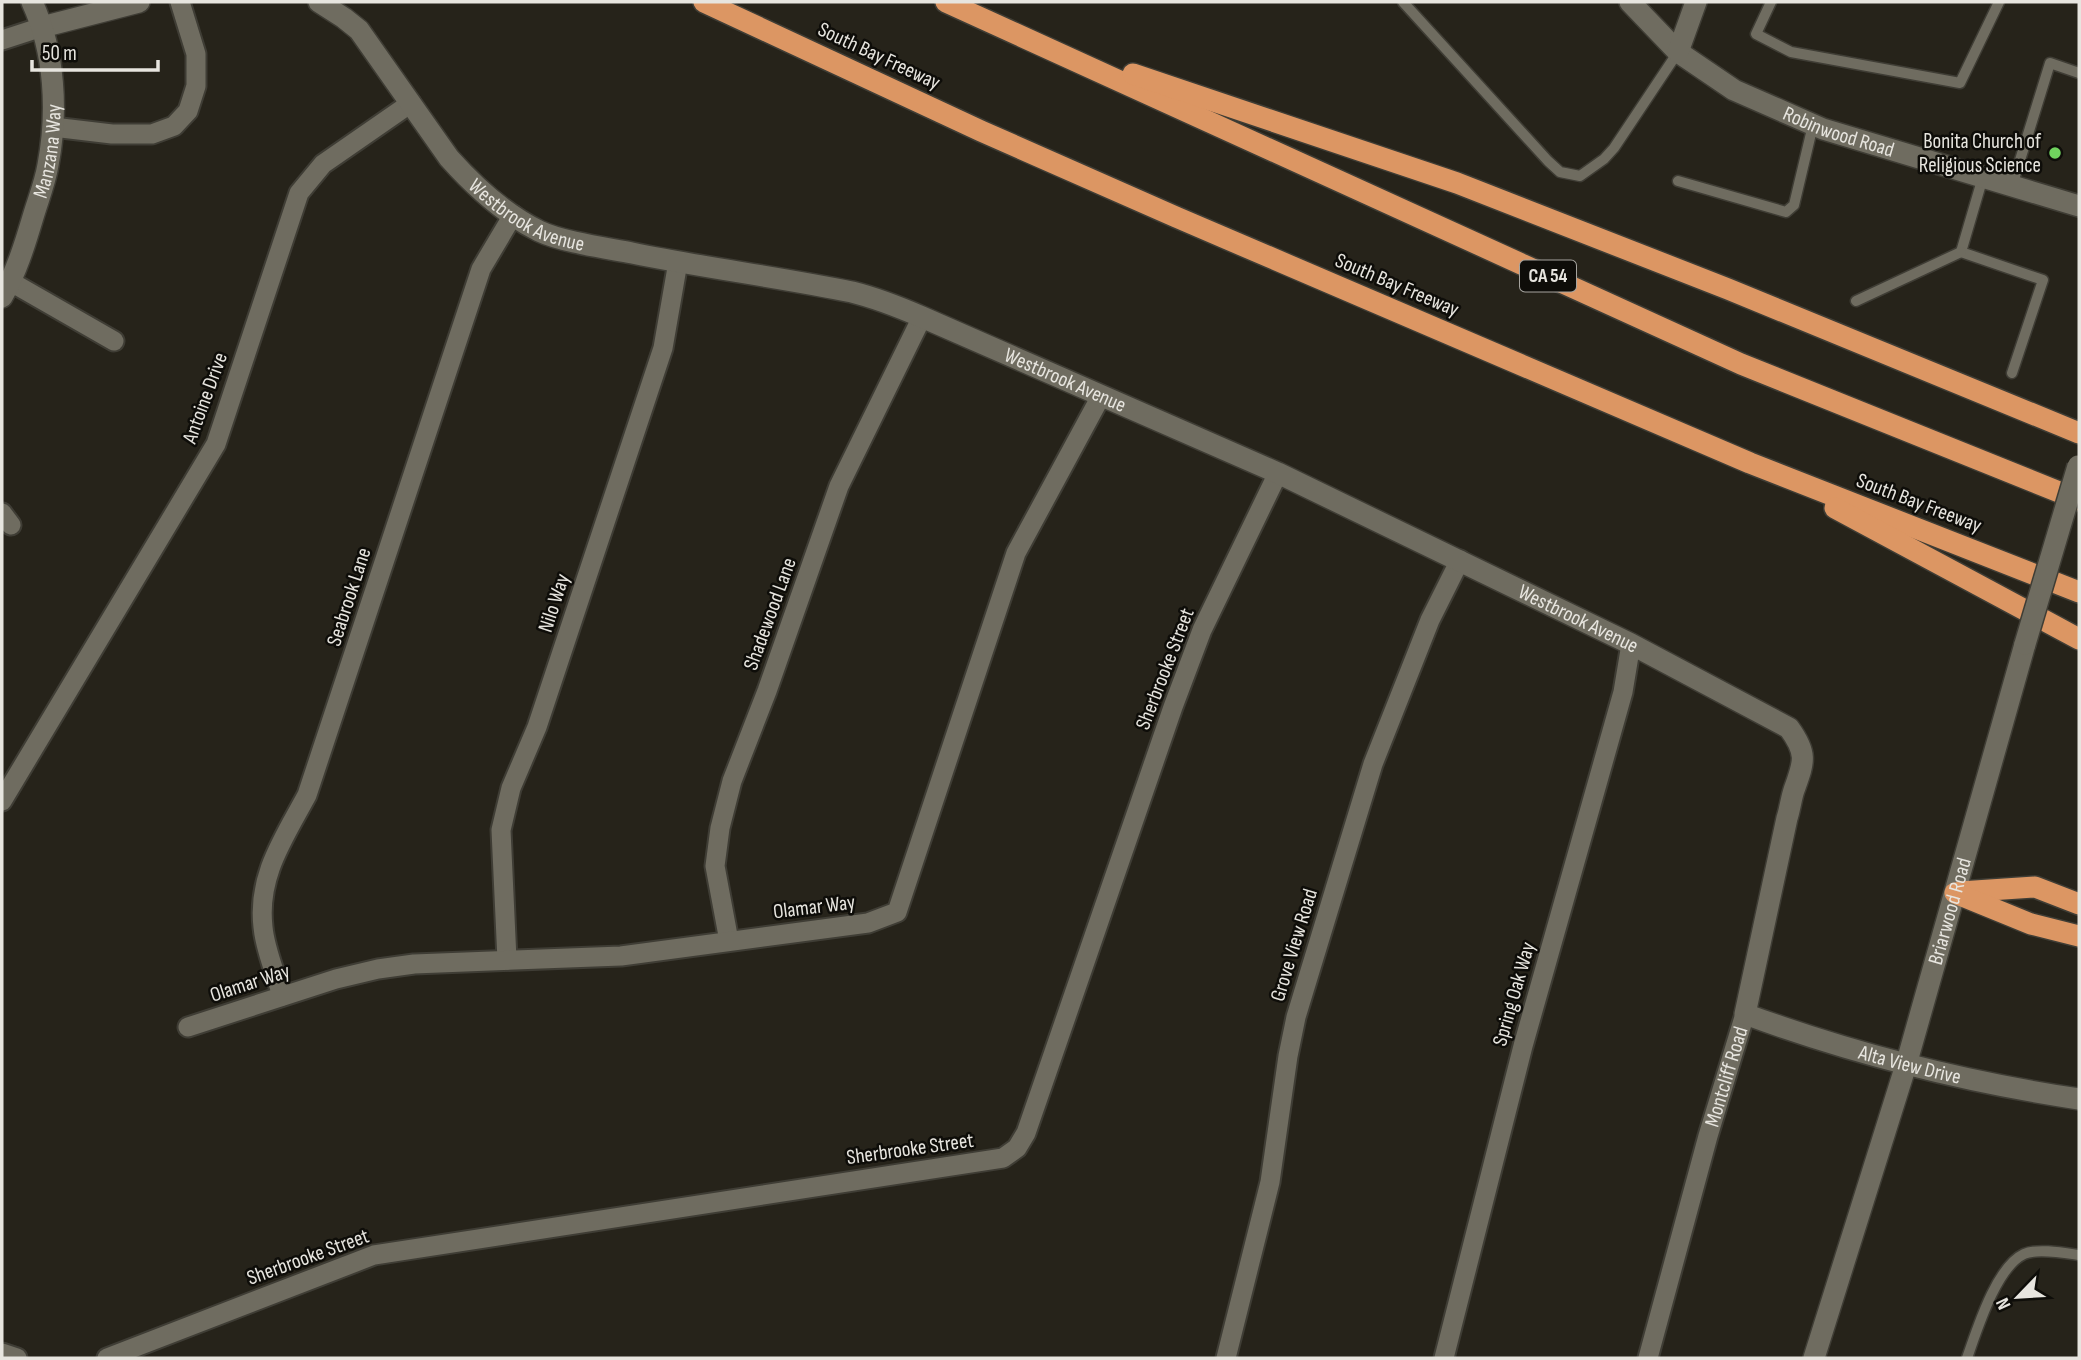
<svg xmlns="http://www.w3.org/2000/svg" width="2081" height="1360" viewBox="0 0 2081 1360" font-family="'Sofia Sans Condensed',sans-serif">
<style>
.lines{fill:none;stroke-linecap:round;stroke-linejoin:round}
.lane-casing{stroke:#3f3d35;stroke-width:13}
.street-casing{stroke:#3f3d35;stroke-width:23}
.secondary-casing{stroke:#3f3d35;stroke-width:24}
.highway-casing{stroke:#3f3d35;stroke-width:24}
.lane{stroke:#6f6c60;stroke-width:10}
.street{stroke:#6f6c60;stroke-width:19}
.secondary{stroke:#6f6c60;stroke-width:21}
.highway{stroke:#dc9663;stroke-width:21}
.secondary-bridge-casing{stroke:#3f3d35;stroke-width:24;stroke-linecap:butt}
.secondary-bridge{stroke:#6f6c60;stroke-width:21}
.poi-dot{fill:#70d35e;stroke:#0e0d09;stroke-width:2.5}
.labels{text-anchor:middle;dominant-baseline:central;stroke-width:5;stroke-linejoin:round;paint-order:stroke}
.shield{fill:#0e0d09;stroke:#a6a49f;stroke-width:2}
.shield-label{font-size:19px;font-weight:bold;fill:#e7e5df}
.street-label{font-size:21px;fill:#e7e5df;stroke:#0e0d09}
.poi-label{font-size:21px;fill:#e7e5df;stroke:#0e0d09;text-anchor:end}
</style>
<rect width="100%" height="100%" fill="#26231a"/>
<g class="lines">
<!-- lane casing -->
<g class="lane-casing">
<g id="lane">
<polyline points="1403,2 1548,161 1560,172 1580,176 1604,159 1614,148 1678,52"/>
<polyline points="1771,2 1756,34 1791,52 1960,83 1999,2"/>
<polyline points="1983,177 1961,252 2043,280 2012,373"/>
<polyline points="1678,181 1786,212 1794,205 1813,125"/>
<polyline points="2012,186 2050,63 2079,73"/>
<polyline points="1856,301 1961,252"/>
<path d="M1967 1358C1977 1330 1996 1267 2024 1254 2037 1248 2065 1253 2079 1255"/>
</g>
</g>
<!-- street casing -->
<g class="street-casing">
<g id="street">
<polyline points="2,40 42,27"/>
<polyline points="53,127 112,134 152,134 174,126 188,111 196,86 196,54 180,2"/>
<polyline points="11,282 114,341"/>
<polyline points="2,513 11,525"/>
<polyline points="2,801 216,444 299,193 323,164 411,103"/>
<polyline points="729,941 715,866 720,828 732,781 767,691 839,486 922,317"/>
<polyline points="507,960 501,830 511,788 537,727 663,348 678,262"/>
<path d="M282 996C276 974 265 950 263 927 257 876 284 838 307 795L481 269 513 215"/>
<polyline points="188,1027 336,979 378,969 414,964 621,956 868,923 897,912 1016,553 1101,396"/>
<polyline points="2,1353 17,1358"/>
<polyline points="107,1358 374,1255 1003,1158 1017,1148 1026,1133 1173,707 1202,630 1278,473"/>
<polyline points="1226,1358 1270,1182 1288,1056 1296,1017 1373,764 1430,620 1460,560"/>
<polyline points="1444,1358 1523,1046 1623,692 1631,644"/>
<path id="s1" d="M1648 1358 1708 1136 1745 1014"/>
</g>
</g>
<!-- secondary casing -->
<g class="secondary-casing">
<g id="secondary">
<path id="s2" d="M319 2 344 18 359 30 449 158C475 187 504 214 539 231 562 242 606 248 632 253 705 268 779 277 852 292 876 298 899 307 922 317L1278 473 1631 644 1789 728C1808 754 1804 762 1794 790 1791 799 1790 809 1787 818L1745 1014C1854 1054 1965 1082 2079 1099"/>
<path id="s3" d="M1630 2 1678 52 1734 90 1823 129 2079 206"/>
<polyline points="42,27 139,2"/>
<polyline points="1678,52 1696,2"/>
<path id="s4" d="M2 297C16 273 25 244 33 217 38 200 45 183 48 165 58 112 55 52 32 2"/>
<path id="s5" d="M1814 1358 1906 1065 2025 644"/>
</g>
</g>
<!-- highway casing -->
<g class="highway-casing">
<g id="highway">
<polyline points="704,2 981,131 1176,217 1750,463 2079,592"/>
<polyline points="946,2 1741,364 2079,500"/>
<polyline points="1133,74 1457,183 1728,289 2079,433"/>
<polyline points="1835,508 2079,639"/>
<polyline points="1960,892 2035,887 2079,904"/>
<polyline points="1955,893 2031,924 2079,936"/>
</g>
</g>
<!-- lane -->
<use href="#lane" class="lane"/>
<!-- street -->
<use href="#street" class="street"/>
<!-- secondary -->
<use href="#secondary" class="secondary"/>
<!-- highway -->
<use href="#highway" class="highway"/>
<!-- secondary-bridge casing -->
<g class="secondary-bridge-casing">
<polyline id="secondary-bridge" points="2025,644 2078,466"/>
</g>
<!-- secondary-bridge -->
<use href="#secondary-bridge" class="secondary-bridge"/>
</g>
<!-- markers -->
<circle class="poi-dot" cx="2055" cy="153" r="7"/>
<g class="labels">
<!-- shield labels -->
<rect class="shield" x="1520" y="260.5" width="56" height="31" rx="5"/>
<g class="shield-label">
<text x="1548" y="276">CA 54</text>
</g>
<!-- street labels -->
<g class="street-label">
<text transform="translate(879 56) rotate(25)">South Bay Freeway</text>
<text stroke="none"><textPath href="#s3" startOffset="250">Robinwood Road</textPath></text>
<text stroke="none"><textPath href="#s4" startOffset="154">Manzana Way</textPath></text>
<text stroke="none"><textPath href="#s2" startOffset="304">Westbrook Avenue</textPath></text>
<text transform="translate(1397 285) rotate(23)">South Bay Freeway</text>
<text stroke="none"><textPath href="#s2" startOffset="872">Westbrook Avenue</textPath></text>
<text transform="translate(205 398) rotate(-70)">Antoine Drive</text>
<text transform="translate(1919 503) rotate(21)">South Bay Freeway</text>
<text transform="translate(349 597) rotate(-72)">Seabrook Lane</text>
<text transform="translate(554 603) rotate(-72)">Nilo Way</text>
<text transform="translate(770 614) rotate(-70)">Shadewood Lane</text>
<text stroke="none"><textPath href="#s2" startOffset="1438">Westbrook Avenue</textPath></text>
<text transform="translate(1165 669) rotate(-69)">Sherbrooke Street</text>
<text transform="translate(814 907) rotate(-7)">Olamar Way</text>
<text stroke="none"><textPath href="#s5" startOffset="467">Briarwood Road</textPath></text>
<text transform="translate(1294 945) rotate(-73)">Grove View Road</text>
<text transform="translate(250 983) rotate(-18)">Olamar Way</text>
<text transform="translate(1514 994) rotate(-74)">Spring Oak Way</text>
<text stroke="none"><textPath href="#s2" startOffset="2144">Alta View Drive</textPath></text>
<text stroke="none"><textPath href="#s1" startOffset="292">Montcliff Road</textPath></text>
<text transform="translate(910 1149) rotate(-8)">Sherbrooke Street</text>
<text transform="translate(308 1257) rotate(-20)">Sherbrooke Street</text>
</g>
<!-- poi labels -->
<g class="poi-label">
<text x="2041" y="141">Bonita Church of<tspan x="2041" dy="24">Religious Science</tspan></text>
</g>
</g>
<!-- border -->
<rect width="2081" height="1360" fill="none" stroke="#e7e5df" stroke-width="7"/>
<!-- north arrow -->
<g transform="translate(2018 1297) rotate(245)" stroke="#0e0d09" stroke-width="5" paint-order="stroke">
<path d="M0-5L12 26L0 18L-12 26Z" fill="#e7e5df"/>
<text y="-10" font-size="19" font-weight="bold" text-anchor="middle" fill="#e7e5df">N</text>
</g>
<!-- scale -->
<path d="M32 60v10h126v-10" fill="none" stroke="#e7e5df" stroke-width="3.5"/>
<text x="42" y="60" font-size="21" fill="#e7e5df" stroke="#0e0d09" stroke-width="5" paint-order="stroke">50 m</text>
</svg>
